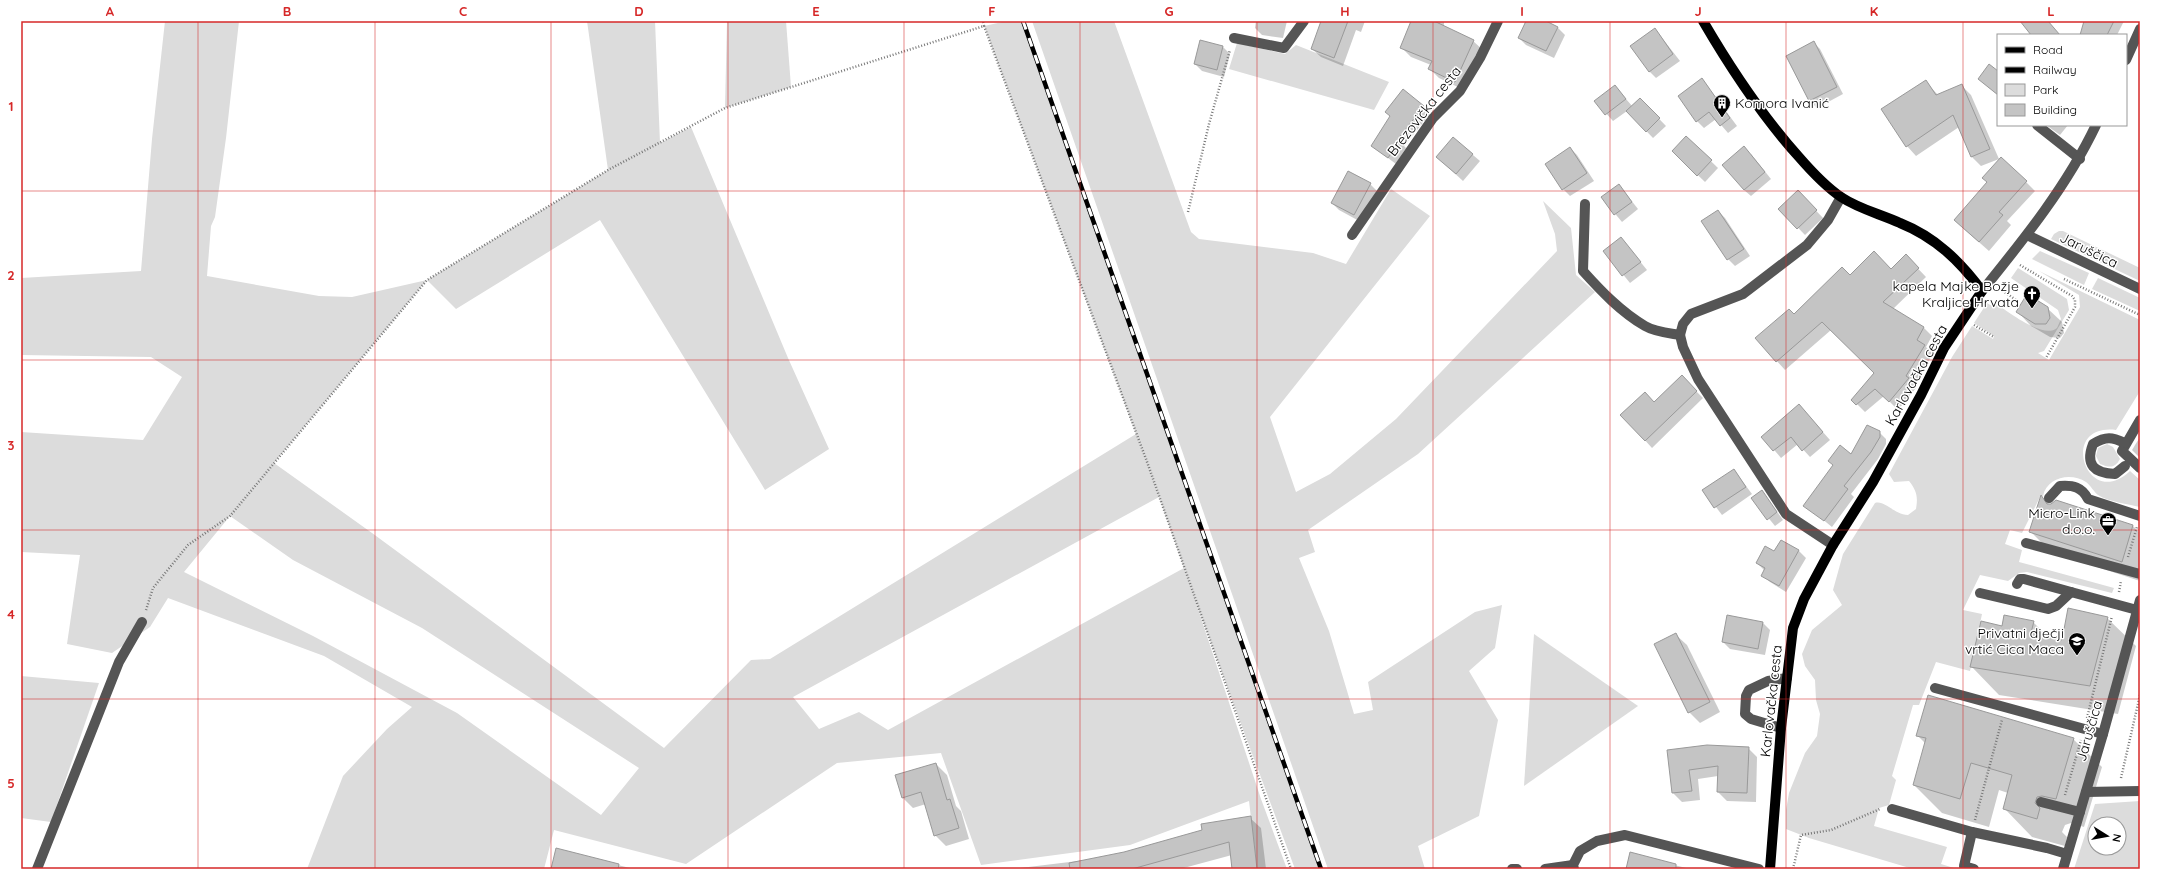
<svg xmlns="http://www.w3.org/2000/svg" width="2161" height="890" viewBox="0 0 2161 890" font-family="Quicksand,sans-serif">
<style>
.green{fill:#dcdcdc;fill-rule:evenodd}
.shadow{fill:#0003}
.building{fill:#c4c4c4;stroke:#999}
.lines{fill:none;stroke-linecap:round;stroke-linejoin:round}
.path{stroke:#777;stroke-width:2.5;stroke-dasharray:1 2;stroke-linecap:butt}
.minor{stroke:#555;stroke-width:10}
.major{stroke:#000;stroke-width:10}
.rail-casing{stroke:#000;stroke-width:4.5}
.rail{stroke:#fff;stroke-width:3;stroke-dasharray:9;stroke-linecap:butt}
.grid{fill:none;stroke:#d62828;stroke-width:1;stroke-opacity:0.55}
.labels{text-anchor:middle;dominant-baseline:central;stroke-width:3;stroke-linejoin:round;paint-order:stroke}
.poi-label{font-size:14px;fill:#000;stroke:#fff;text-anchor:end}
.street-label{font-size:14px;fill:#000;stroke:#fff}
.neatline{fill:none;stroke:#d62828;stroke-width:1.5}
.grid-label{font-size:13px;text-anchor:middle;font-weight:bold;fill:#d62828}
</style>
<rect width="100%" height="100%" fill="#fff"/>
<!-- green -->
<g class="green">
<path d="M165 21H239L226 138 215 217 211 226 207 276 319 296 352 297 427 280 608 170 587 21H655L660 143 691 127 788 358 829 449 765 490 600 220 456 309 427 280 274 463 372 533 664 748 751 660 770 659 1136 434 984 26 1007 21H1023L1321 869H1295L1195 600 1261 799 1287 869H1257L1249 801 1130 845 981 865 941 753 837 763 686 864 554 830 544 869H307L343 776 387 729 412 707 324 656 168 598 150 627 112 653 67 644 80 555 21 552V432L143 440 182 377 151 357 21 355V278L141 271 152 139ZM1159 497 1184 568 888 730 859 712 819 729 793 697ZM230 516 293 560 422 628 639 768 601 815 457 713 313 636 184 572Z"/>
<polygon points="727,21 786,21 791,87 725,108"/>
<polygon points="1032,21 1114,21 1191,232 1199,239 1313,253 1346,264 1391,189 1430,216 1270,417 1296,492 1330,474 1396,419 1557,251 1555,234 1543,201 1571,228 1576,275 1595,292 1418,454 1308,530 1315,552 1299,558 1329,631 1354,714 1373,710 1368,682 1475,612 1502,605 1495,648 1469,671 1498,720 1479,816 1418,846 1425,869 1328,869"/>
<polygon points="1237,43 1285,54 1296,45 1389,82 1374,110 1229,69"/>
<polygon points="2059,231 2063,231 2140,268 2140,281 2051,239 2054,234"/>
<polygon points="2040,251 2089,273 2084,285 2032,259"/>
<path d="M2018 268 2067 299 2069 310 2044 351 2038 353 2049 360 2080 307 2079 295 2039 271 2140 320V391L2116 430C2057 423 2087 512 2130 471L2140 480V507C2128 504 2109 502 2098 495 2094 492 2091 486 2086 482 2071 472 2047 477 2043 496L2041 495 2022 533 2010 530 2005 544 2022 550 2019 562 2114 588 2112 593 2027 572 2019 573 2008 581 1980 575 1963 610 1982 614 1970 671 1936 662 1919 705H1913L1892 776 1896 780 1889 805 1879 808 1874 826 1947 847 1941 864 1954 868 1913 869 1809 838 1786 829V810L1789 793 1805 753 1817 736 1820 714 1816 700 1815 680 1805 666 1802 654 1812 630 1842 605 1833 590 1843 554 1875 503C1885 500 1893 514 1908 515L1916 509C1918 497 1917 491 1909 481L1894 482 1889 474 1952 357 1972 326 1993 339 1994 336 1974 323 1987 303 1992 306 1994 302C2006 310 2043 340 2057 328L2061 319 2058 310 2011 278Z"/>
<polygon points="2098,278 2140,298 2140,311 2092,289"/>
<path d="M2107 444 2113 447 2120 459C2115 468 2110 468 2100 464L2096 456 2098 448Z"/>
<polygon points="1534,634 1638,706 1524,786"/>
<polygon points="21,676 99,683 51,822 21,818"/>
<path d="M2140 801V869H2074L2095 804ZM2095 824H2119V848H2095Z"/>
</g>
<!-- shadow -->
<g class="shadow">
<polygon points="1256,21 1287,21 1283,38 1262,35 1255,28"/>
<polygon points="1326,21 1365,21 1361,32 1356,30 1343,66 1321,57 1312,49"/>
<polygon points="1412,21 1444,21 1444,27 1473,41 1483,50 1464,90 1439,78 1430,69 1431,65 1411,57 1402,48"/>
<polygon points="1528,21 1544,21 1558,28 1565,35 1554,58 1526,45 1519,38"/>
<polygon points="2085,21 2124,21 2117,35 2081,35"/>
<polygon points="1655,29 1680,61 1656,78 1649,71"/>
<polygon points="1813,42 1820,49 1843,94 1817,108 1810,101 1787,56"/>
<polygon points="1223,47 1230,54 1224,77 1202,71 1195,64"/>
<polygon points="1998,72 1998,95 1979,79"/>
<polygon points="1702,79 1737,126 1728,133 1716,119 1704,128 1697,121"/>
<polygon points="1925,81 1938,95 1961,85 1971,95 1999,159 1981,166 1972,157 1959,127 1916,156 1907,146"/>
<polygon points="1615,86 1632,106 1640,99 1666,126 1653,138 1627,111 1613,121 1595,101"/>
<polygon points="1423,107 1430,114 1404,146 1406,148 1396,164 1372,146"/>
<polygon points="2046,125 2068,125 2060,135"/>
<polygon points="1686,137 1718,168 1705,182 1673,151"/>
<polygon points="1453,138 1480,161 1463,181 1437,157"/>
<polygon points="1570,148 1577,155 1594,181 1570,196 1563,189 1547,164"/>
<polygon points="1751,154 1771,179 1751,196 1744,190"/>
<polygon points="1988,182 2026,182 2035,191 2007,221 2011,225 1989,251 1964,229"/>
<polygon points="1370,184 1377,191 1361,222 1339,210 1332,203"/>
<polygon points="1619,185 1638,209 1622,222 1602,198"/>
<polygon points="1805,199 1823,218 1805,235 1780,209"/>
<polygon points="1718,211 1725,218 1750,256 1735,266 1728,259"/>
<polygon points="1621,238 1647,270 1630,283 1604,251"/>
<polygon points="1906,256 1926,277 1893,309 1924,328 1932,336 1926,347 1933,354 1914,385 1916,388 1898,410 1884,396 1865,412 1853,400 1875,373 1831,330 1785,370 1757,339 1850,276 1891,270"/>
<polygon points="2047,308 2062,322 2064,333 2060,338 2050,337 2031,326 2017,311"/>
<polygon points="1689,384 1703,398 1652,448 1622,415 1654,403"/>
<polygon points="1799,405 1830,440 1810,457 1798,444 1781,458 1763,437"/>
<polygon points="1879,432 1886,439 1886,444 1878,459 1851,494 1854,497 1832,527 1805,505 1851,455"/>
<polygon points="2140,437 2140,458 2132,450"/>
<polygon points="1734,470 1752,494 1722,515 1703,490"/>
<polygon points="1762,491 1783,520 1775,526 1753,499"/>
<polygon points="2042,497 2050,505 2133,526 2140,533 2140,581 2051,552 2031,532"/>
<polygon points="1781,541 1799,551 1806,558 1786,592 1770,582 1763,575 1765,571 1757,563 1775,552"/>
<polygon points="2107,618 2136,646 2118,714 1999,695 1971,666 2002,627 2033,622 2049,638 2062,641"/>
<polygon points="1762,622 1770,630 1765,655 1730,649 1723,642"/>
<polygon points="1676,635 1687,645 1720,712 1700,723 1689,712"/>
<polygon points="1917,735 2073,739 2102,767 2084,827 2071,823 2065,825 2062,832 2067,837 2065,846 2032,837 2004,808 2008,793 1999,790 1989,827 1942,813 1914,785 1926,744"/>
<polygon points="1748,748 1757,757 1756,802 1727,801 1718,792 1718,776 1698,779 1700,800 1682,802 1673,793 1668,751"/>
<polygon points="936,764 947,775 956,806 961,811 969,839 946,846 935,835 926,804 913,808 903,798"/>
<polygon points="1250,818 1261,828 1266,869 1233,869 1232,855 1180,869 1012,869 1086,860 1124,853"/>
<polygon points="557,850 634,869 552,869"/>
<polygon points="1631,854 1690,869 1626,869"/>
</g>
<!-- building -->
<g class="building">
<polygon points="1321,21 1348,21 1334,58 1311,49"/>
<polygon points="1411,21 1434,21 1474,40 1455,82 1428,69 1432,61 1400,48"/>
<polygon points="1526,21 1546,21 1558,27 1546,51 1518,38"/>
<polygon points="2020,21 2048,21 2060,35 2031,35"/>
<polygon points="2084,21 2114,21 2107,35 2080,35"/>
<polygon points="1655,28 1673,54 1649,72 1630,46"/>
<polygon points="1200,40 1223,46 1217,70 1194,64"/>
<polygon points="1814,41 1837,87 1809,101 1786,56"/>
<polygon points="1989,64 1998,71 1998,95 1978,79"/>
<polygon points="1702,78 1730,118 1720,126 1709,112 1696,122 1678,96"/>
<polygon points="1926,80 1936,95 1962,84 1990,149 1971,157 1953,115 1906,147 1881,109"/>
<polygon points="1615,85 1626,99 1605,115 1594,101"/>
<polygon points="1403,89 1424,106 1398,139 1400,140 1388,158 1371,146 1390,116 1385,112"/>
<polygon points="1640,98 1660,118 1646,132 1626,111"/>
<polygon points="1686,136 1712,160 1697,176 1672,151"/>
<polygon points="1453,137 1473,154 1456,174 1436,157"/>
<polygon points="1744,146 1765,172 1744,190 1722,165"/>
<polygon points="1570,147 1587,173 1562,190 1545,164"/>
<polygon points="2001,157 2027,181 1999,212 2003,215 1979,242 1954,220 1987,182 1982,178"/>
<polygon points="1348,171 1371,183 1354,215 1331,203"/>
<polygon points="1619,184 1632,202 1614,215 1601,197"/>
<polygon points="1798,190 1817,210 1797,229 1778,209"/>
<polygon points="1718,210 1744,249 1727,260 1701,221"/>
<polygon points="1621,237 1641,262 1622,276 1603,251"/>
<polygon points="1874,251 1891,269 1906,254 1919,268 1883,302 1924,327 1917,340 1925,345 1906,376 1909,378 1889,402 1875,389 1856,405 1851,400 1874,373 1822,322 1776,362 1755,338 1789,309 1794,314 1842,267 1850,275"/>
<polygon points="2027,294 2048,307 2050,318 2046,324 2035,324 2016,312"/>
<polygon points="1682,375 1697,391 1645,441 1620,415 1645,392 1654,402"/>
<polygon points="1799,404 1823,432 1802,451 1791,437 1773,451 1761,437"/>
<polygon points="1867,425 1880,431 1880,437 1871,452 1844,486 1848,489 1824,521 1803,506 1833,465 1828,461 1840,445 1851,454"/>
<polygon points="1734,469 1746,487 1714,508 1702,490"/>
<polygon points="1762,490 1777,512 1767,520 1751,498"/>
<polygon points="2041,495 2047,504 2051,504 2056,500 2133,525 2122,562 2029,532"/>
<polygon points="1781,540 1799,550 1779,586 1761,576 1765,568 1756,563 1765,546 1774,551"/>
<polygon points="2068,608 2108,617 2090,686 1970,667 1981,621 2002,626 2004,615 2034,621 2031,633 2062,640"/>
<polygon points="1727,615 1763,622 1758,649 1722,642"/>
<polygon points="1676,633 1710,702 1688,713 1654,644"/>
<polygon points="1928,695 2074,738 2056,799 2042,796 2037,797 2035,803 2040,808 2037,819 2003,809 2012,775 1971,763 1960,799 1913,785 1926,738 1916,736"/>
<polygon points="1707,745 1749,747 1747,793 1717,792 1718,766 1689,770 1692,791 1672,793 1667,750"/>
<polygon points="936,763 947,800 950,799 959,828 934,836 921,792 902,798 895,775"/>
<polygon points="1251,816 1257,869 1232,869 1229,842 1132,869 1070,869 1069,863 1124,852 1202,830 1201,824"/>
<polygon points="556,848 619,864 618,869 551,869"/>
<polygon points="1630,852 1676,864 1676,869 1626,869"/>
</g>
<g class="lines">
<!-- path -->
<g class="path">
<polyline points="984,26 1146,459 1291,869"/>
<polyline points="1188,212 1209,124 1230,50"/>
<polyline points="2020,265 2072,296 2075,300 2075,307 2046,358"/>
<polyline points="2064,279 2140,315"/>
<polyline points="2000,289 2019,302"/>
<polyline points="1974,325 1994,337"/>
<polyline points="2128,557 2137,527"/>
<polyline points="2119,592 2121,581"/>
<polyline points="146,610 153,588 188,545 230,516 427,280 608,170 725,108 984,26 983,21"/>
<polyline points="2087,718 2112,616"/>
<polyline points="2121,778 2140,695"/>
<polyline points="2065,795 2081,740"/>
<polyline points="1975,820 2002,720"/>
<polyline points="1793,869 1801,835 1831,830 1880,809"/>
</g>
<!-- minor -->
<g class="minor">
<polyline points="1234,38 1284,48 1304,21"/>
<polyline points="2126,60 2140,29"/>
<polyline points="2037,125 2080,159"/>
<path d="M1585 204 1583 271C1601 291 1621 312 1645 326 1655 332 1668 333 1680 335L1683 347 1698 379 1786 514 1833 545"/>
<polyline points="1352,235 1433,118 1460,91 1480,58 1498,21"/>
<polyline points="2027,235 2140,289"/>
<path d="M1982 291C2024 239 2067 186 2096 125"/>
<polyline points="1680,335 1683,324 1691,314 1743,294 1807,245 1828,220 1841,197"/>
<polyline points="2140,420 2122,451 2140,468"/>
<path d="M2125 466 2115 474C2094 473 2085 465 2093 444 2106 436 2112 437 2125 443"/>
<path d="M2049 498 2060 486C2073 485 2082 487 2088 499L2140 516"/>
<polyline points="2026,543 2140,574"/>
<polyline points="2017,584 2020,579 2024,579 2071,592"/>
<polyline points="1980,593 2048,609 2056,606 2071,592 2137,610"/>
<polyline points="1935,688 2103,734"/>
<polyline points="1781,728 1751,719 1745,714 1746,696 1749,690 1768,681 1787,678"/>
<polyline points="2086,792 2140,791"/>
<polyline points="2041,802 2080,812"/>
<polyline points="1892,809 1972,832 2047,848 2067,854"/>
<polyline points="1972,832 1964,866 1974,869"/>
<polyline points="37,869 119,662 142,622"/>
<polyline points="1512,869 1517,869"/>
<polyline points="1545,869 1573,865"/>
<polyline points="1574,869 1573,865 1580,851 1597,841 1625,835 1759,869"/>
<polyline points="2063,869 2103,734 2140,600"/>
</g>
<!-- major -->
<path class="major" d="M1703 21C1731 69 1762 116 1799 157 1812 172 1825 186 1841 197 1859 209 1880 214 1900 223 1935 237 1960 261 1982 291L1944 348 1921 395 1873 482 1833 545 1804 599 1793 628 1781 728 1770 869"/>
<!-- rail casing -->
<g class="rail-casing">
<polyline id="rail" points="1023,21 1321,869"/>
</g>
<!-- rail -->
<use href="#rail" class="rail"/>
</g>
<!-- grid -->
<path class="grid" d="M198 21V869M375 21V869M551 21V869M728 21V869M904 21V869M1080 21V869M1257 21V869M1433 21V869M1610 21V869M1786 21V869M1963 21V869M21 191H2140M21 360H2140M21 530H2140M21 699H2140"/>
<!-- icons -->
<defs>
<g id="building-pin" transform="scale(0.9)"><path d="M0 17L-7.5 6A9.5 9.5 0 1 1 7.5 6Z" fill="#000" stroke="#fff"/><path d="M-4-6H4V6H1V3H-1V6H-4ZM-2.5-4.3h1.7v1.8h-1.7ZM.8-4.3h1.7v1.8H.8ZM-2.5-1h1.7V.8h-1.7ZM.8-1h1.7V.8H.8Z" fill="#fff"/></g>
<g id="church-pin" transform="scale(0.9)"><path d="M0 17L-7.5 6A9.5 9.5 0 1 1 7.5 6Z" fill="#000" stroke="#fff"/><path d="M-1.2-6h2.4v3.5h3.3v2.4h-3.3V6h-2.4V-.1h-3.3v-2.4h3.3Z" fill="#fff"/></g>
<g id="office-pin" transform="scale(0.9)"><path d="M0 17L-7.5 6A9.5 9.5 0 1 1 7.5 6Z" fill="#000" stroke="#fff"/><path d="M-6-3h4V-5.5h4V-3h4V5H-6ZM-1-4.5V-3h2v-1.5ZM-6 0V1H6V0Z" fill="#fff"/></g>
<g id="school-pin" transform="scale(0.9)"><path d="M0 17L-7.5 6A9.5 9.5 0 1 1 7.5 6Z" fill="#000" stroke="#fff"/><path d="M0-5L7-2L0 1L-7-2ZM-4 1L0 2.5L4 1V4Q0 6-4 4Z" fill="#fff"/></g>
</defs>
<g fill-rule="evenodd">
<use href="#building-pin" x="1722" y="103"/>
<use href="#church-pin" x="2032" y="294"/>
<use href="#office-pin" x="2108" y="521"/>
<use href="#school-pin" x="2077" y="641"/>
</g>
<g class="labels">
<!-- poi labels -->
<g class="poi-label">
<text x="1735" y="103" text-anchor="start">Komora Ivanić</text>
<text x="2019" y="286">kapela Majke Božje<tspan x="2019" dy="16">Kraljice Hrvata</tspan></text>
<text x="2095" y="513">Micro-Link<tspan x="2095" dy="16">d.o.o.</tspan></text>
<text x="2064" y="633">Privatni dječji<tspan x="2064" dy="16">vrtić Cica Maca</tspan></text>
</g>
<!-- street labels -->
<g class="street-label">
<text transform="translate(1424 111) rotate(-52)">Brezovička cesta</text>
<text transform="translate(2089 250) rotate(26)">Jaruščica</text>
<text transform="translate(1916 375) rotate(-61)">Karlovačka cesta</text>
<text transform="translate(1771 701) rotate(-84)">Karlovačka cesta</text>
<text transform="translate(2089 731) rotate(-74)">Jaruščica</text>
</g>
</g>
<!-- border -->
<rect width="2161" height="890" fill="none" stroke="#ffffff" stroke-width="44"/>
<!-- legend -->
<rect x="1997" y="34" width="130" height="92" fill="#ffffff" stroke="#999999"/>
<rect x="2005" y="47" width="20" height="6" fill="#000000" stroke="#999999"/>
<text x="2033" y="54" font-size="12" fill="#000000">Road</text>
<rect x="2005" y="67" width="20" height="6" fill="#000000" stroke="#999999"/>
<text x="2033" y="74" font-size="12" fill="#000000">Railway</text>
<rect x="2005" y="84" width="20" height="12" fill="#dcdcdc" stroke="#999999"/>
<text x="2033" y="94" font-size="12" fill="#000000">Park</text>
<rect x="2005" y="104" width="20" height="12" fill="#c4c4c4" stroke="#999999"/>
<text x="2033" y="114" font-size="12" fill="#000000">Building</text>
<!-- north arrow -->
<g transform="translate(2107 836) rotate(101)"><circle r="19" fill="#ffffff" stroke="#999999"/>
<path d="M0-3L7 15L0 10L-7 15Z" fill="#000000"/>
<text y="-6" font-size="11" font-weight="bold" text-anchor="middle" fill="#000000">N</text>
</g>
<rect x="22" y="22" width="2117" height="846" class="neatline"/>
<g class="grid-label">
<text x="110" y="16">A</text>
<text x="287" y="16">B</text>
<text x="463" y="16">C</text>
<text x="639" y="16">D</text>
<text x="816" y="16">E</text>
<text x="992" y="16">F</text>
<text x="1169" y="16">G</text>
<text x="1345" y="16">H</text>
<text x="1522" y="16">I</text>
<text x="1698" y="16">J</text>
<text x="1874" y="16">K</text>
<text x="2051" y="16">L</text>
<text x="11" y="111">1</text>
<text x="11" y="280">2</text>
<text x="11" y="450">3</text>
<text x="11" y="619">4</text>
<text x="11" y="788">5</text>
</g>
</svg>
